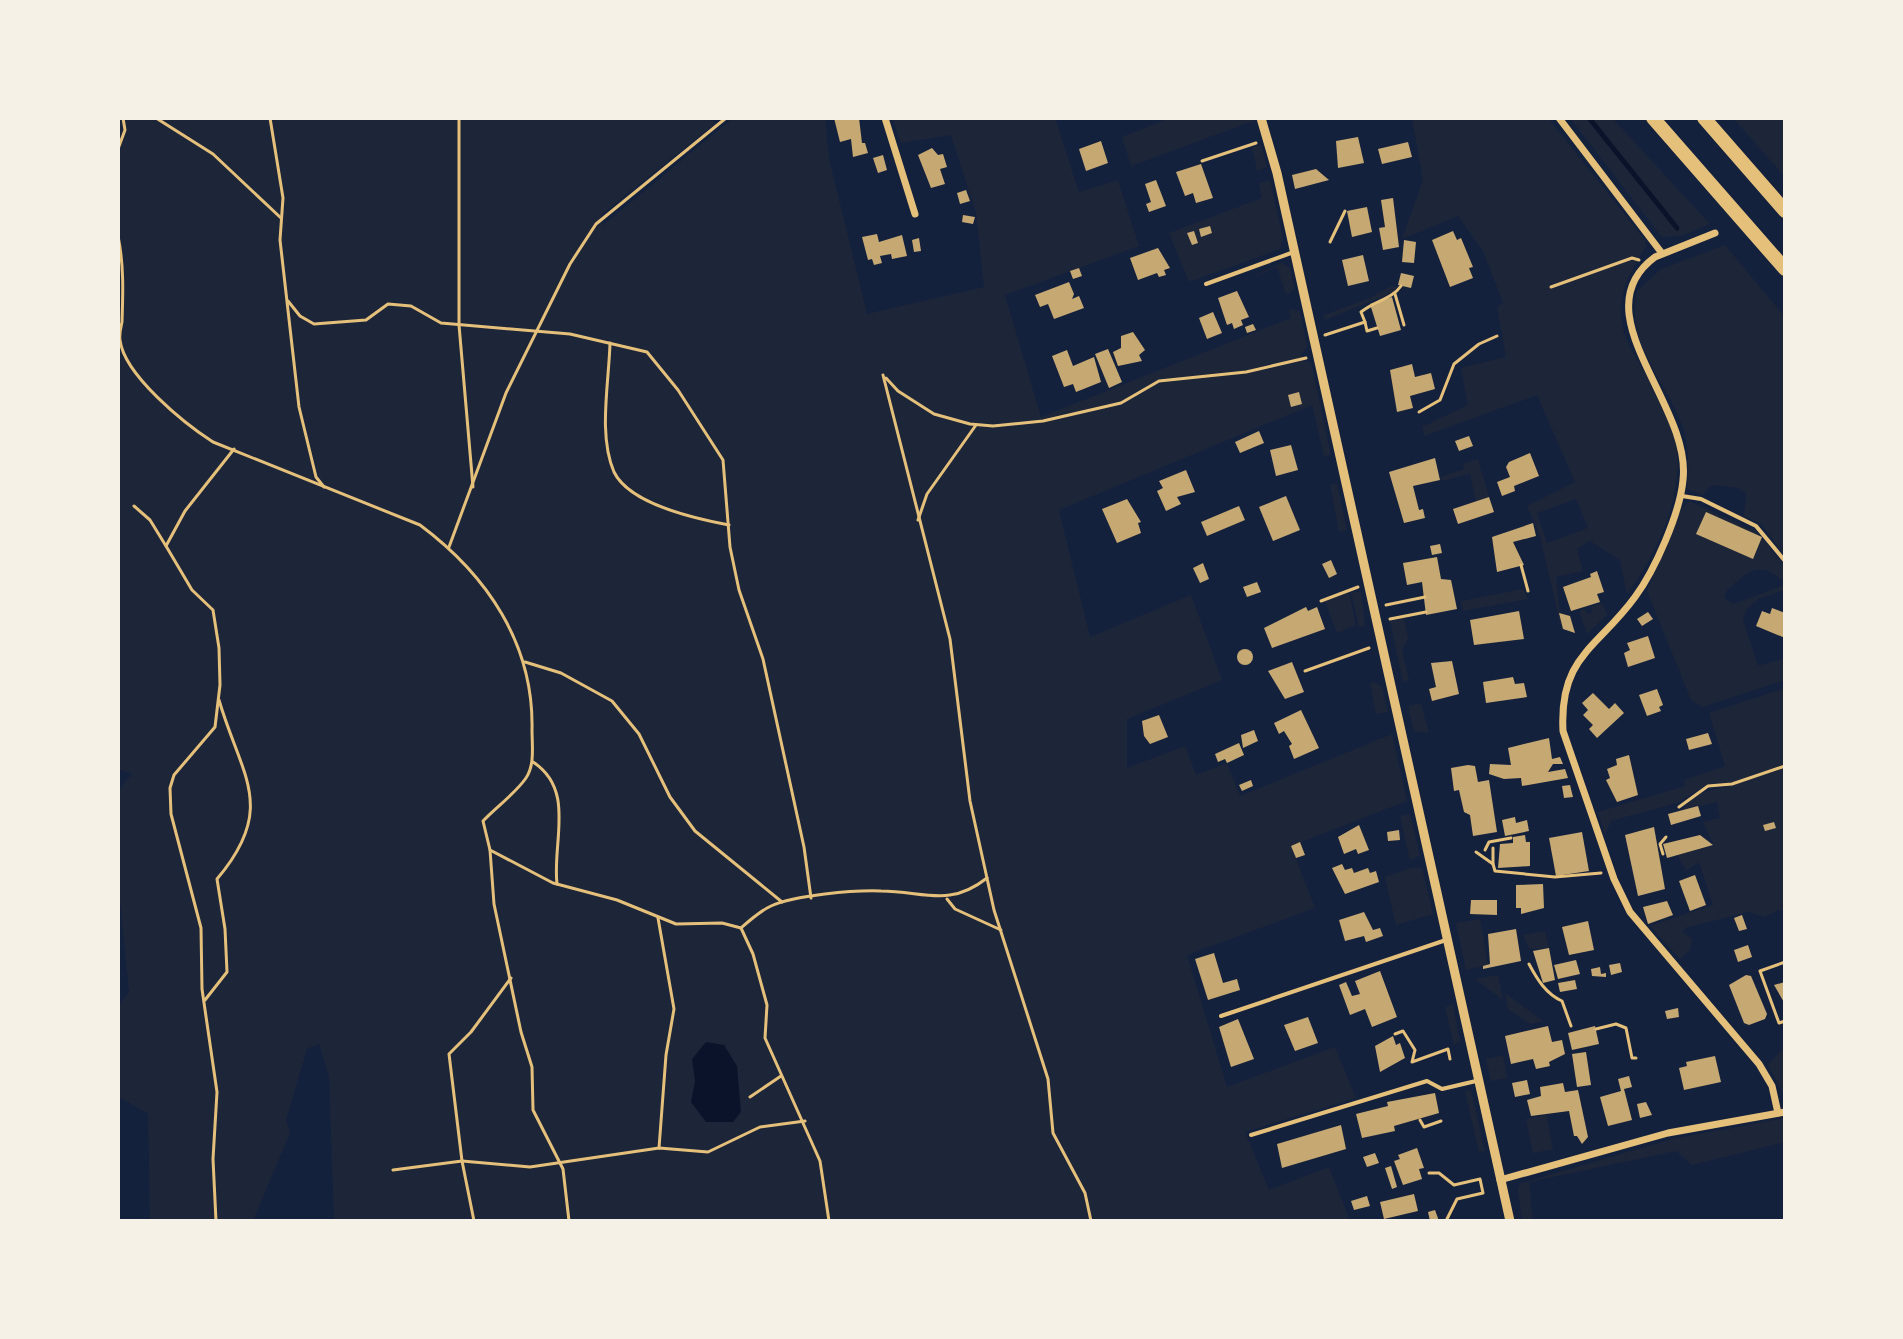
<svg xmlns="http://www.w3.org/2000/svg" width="1903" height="1339" viewBox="0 0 1903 1339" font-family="'Titillium Web',sans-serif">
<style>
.green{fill:#1d2539;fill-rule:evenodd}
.water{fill:#0b132b}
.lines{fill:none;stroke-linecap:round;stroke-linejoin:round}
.stream{stroke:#0b132b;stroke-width:5}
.building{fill:#c6a872}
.path{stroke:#e5c07b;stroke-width:3}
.service{stroke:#e5c07b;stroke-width:4}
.minor{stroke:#e5c07b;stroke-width:7}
.tertiary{stroke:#e5c07b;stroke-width:9}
.motorway{stroke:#e5c07b;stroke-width:14}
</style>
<rect width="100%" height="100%" fill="#14213d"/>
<!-- green -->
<g class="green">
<polygon points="118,118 704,118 716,123 601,215 602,226 733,118 825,118 829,158 867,314 984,287 976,213 951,135 901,143 892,118 1055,118 1079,192 1118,180 1139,246 1005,295 1041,417 1291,318 1289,309 1300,311 1307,347 1301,354 1303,360 1311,363 1331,455 1324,456 1312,405 1059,510 1090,637 1191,595 1222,680 1127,719 1127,768 1185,746 1196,775 1227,763 1240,796 1392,734 1407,801 1291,846 1315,908 1187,955 1227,1087 1335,1047 1356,1098 1245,1132 1269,1190 1329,1167 1350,1221 334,1221 329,1076 319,1044 307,1049 286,1120 290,1133 253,1221 150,1221 148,1114 118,1096 118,1006 129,992 118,879 118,791 132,774 118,769"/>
<polygon points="1170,118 1252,118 1253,121 1131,166 1122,137"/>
<path d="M1412 118H1548L1645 240 1646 247C1581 340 1660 359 1676 441 1685 494 1658 553 1627 594L1620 560 1590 541 1577 549 1583 571 1556 577 1562 631 1540 536 1527 506 1575 482 1537 395 1424 436 1422 427 1468 405 1461 368 1506 357 1497 307 1503 303 1483 251 1458 216 1402 239 1423 180ZM1576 499 1588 528 1547 543 1537 513Z"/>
<polygon points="1570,118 1612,118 1710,224 1681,236 1662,237"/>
<polygon points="1733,118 1785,118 1785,177"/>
<polygon points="1261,145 1267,167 1257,171 1252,147"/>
<polygon points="1270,180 1283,238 1280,249 1189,282 1169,233 1262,198 1259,183"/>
<path d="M1725 245 1785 317V556L1761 524 1744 516 1746 493 1738 488 1711 485 1703 495 1687 489C1689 468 1689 441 1681 422 1663 378 1625 342 1637 291L1661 269Z"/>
<polygon points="1282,263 1290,268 1295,289 1286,295 1277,267 1237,283"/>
<polygon points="1391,286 1397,287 1394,292 1325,320 1324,315 1370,298"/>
<polygon points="1478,459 1489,497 1476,501 1470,474 1442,481 1440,477 1464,469 1463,464"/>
<polygon points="1337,483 1347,530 1339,532 1330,485"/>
<path d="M1689 501 1757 532 1785 566V583C1757 557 1748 573 1725 592V598L1733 604 1785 585V590L1758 599 1746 610 1743 620 1758 666 1785 658V680L1702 707 1691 700 1647 591 1677 515Z"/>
<polygon points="1523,589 1528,599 1463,611 1461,601"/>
<polygon points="1349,592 1356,625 1337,633 1325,601"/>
<polygon points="1351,592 1361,592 1365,625 1359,627"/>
<polygon points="1602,603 1607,615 1587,634 1579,611 1585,609 1587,614 1592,613 1591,607"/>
<polygon points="1404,618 1408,639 1402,650 1409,680 1403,682 1390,621"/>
<polygon points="1375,682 1382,687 1388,712 1376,714 1370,683"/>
<polygon points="1785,688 1785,764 1733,783 1707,785 1677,803 1611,821 1605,834 1598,812 1685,786 1684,780 1725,766 1709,713"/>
<polygon points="1421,703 1429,733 1414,731 1408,706"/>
<path d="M1785 767V911L1778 910 1765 917 1748 912 1685 928 1683 932 1692 939 1690 950 1680 959 1650 926 1713 905 1699 862 1686 871 1678 855 1714 845 1703 822 1720 818 1717 802 1682 810C1695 788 1716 791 1737 784 1753 778 1768 771 1785 767Z"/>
<polygon points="1410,814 1420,856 1410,860 1400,816"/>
<polygon points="1411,868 1422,868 1433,914 1396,925 1385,877"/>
<polygon points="1480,919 1488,965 1466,970 1456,923"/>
<polygon points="1545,931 1549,948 1529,949 1523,935"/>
<polygon points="1498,975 1503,1000 1475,979"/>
<polygon points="1505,993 1543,1021 1530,1024 1508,1009"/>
<polygon points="1453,1004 1460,1041 1454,1045 1445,1007"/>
<polygon points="1785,1046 1785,1098 1768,1065"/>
<polygon points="1503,1055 1507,1078 1491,1081 1486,1059"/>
<polygon points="1471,1090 1485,1151 1479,1152 1465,1091"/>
<polygon points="1546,1115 1553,1149 1533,1153 1526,1119"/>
<polygon points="1785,1118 1785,1142 1692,1165 1676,1151 1529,1182 1533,1221 1522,1221 1518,1189 1521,1183 1672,1139"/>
</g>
<!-- water -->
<polygon class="water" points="706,1042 724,1045 737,1066 741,1112 733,1122 706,1122 691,1102 695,1081 692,1059"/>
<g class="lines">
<!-- stream -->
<polyline class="stream" points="1589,118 1677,228"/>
</g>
<!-- building -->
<g class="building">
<polygon points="834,118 859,118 862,143 865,143 868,153 853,157 851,139 840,142"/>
<polygon points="1358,137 1364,163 1338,168 1336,141"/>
<polygon points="1101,141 1108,163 1086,171 1079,149"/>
<polygon points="1408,142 1412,157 1382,164 1378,149"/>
<polygon points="932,148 938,155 943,154 947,167 940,169 945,184 931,188 918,155"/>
<polygon points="883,155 887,170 878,173 873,158"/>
<polygon points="1201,164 1213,198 1196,203 1193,193 1185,196 1176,172"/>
<polygon points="1316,169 1329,180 1295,189 1292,175"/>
<polygon points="1156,180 1166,206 1149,212 1146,204 1151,202 1145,184"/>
<polygon points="966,190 970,201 960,204 957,193"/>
<polygon points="1393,198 1399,247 1383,250 1379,228 1385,227 1381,200"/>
<polygon points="1367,207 1372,232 1352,237 1347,211"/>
<polygon points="963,215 975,217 973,224 962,222"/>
<polygon points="1210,226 1212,233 1201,237 1199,229"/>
<polygon points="1194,231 1198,243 1192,245 1187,233"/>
<polygon points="1453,231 1457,240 1461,238 1473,267 1469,268 1473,278 1450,287 1432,240"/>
<polygon points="877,234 879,242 902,235 907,256 892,259 891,254 880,256 882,263 874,265 872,259 868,260 862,237"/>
<polygon points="919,238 921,251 914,252 912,240"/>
<polygon points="1404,240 1416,242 1414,263 1402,262"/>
<polygon points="1158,248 1170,268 1164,270 1166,275 1159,277 1157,273 1138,280 1130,258"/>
<polygon points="1363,255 1369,281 1348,286 1342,260"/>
<polygon points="1079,268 1082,276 1073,279 1070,271"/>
<polygon points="1401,273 1414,276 1411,288 1398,285"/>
<polygon points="1069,282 1074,294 1072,299 1079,296 1084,308 1054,319 1048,304 1040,307 1035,295"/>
<polygon points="1237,291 1249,317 1241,320 1243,325 1234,329 1232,323 1227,325 1218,298"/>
<polygon points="1392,297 1401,330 1380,336 1370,304"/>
<polygon points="1213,312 1222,333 1207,339 1199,318"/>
<polygon points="1253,324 1256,330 1247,333 1245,327"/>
<polygon points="1133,332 1145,350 1139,355 1142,361 1118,366 1113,352 1121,348 1121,336"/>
<polygon points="1108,349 1122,382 1109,388 1095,354"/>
<polygon points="1067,350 1073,366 1094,357 1101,382 1076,392 1073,384 1064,387 1052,356"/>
<polygon points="1412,364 1415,377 1431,373 1435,389 1410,396 1413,408 1397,412 1390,370"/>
<polygon points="1299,392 1302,404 1291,407 1288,395"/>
<polygon points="1259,431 1264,443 1240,453 1235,442"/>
<polygon points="1469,436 1473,446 1459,451 1455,441"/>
<polygon points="1291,445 1298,470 1276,476 1270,450"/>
<polygon points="1530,453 1539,476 1514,486 1515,491 1502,496 1497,482 1510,477 1506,467 1509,462"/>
<polygon points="1435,458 1440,480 1413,486 1419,510 1423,509 1425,518 1404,523 1389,472"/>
<polygon points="1186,470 1195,492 1177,497 1181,504 1166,511 1157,491 1163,488 1159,481"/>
<polygon points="1286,496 1300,530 1273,541 1259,507"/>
<polygon points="1489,497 1494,512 1458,524 1453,509"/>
<polygon points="1127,499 1141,522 1138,523 1141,533 1117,543 1102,509"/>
<polygon points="1239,506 1245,520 1207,536 1201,522"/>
<polygon points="1706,512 1762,537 1753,559 1696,534"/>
<polygon points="1533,523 1536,536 1513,542 1524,565 1497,572 1492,537"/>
<polygon points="1440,544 1442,553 1432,555 1430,546"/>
<polygon points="1437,557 1441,579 1451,580 1457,609 1426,615 1422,582 1407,585 1403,563"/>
<polygon points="1331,560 1337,574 1329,578 1322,564"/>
<polygon points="1203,563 1209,579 1200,583 1193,568"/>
<polygon points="1597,571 1604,592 1597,594 1600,602 1571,611 1563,587 1591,577 1590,574"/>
<polygon points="1257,582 1261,592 1247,597 1243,587"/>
<polygon points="1306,607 1308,611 1317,607 1325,629 1272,648 1264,628"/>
<polygon points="1772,608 1785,613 1785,638 1756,626 1762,611 1770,614"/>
<polygon points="1519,611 1524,639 1474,645 1470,620"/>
<polygon points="1648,612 1653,619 1642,626 1637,619"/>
<polygon points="1559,613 1570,616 1575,633 1563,629"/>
<polygon points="1648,636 1655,658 1628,667 1624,653 1630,650 1627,643"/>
<circle cx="1245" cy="657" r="8"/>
<polygon points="1452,661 1459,694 1432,701 1429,689 1436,687 1431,663"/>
<polygon points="1292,662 1304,692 1285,699 1268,671"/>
<polygon points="1513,677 1515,684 1524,683 1527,697 1486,703 1483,682"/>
<polygon points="1657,689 1663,705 1659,707 1661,711 1647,716 1639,695"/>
<polygon points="1593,693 1609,709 1615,703 1624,713 1597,738 1589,729 1593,725 1583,715 1588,710 1582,703"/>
<polygon points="1301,710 1319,748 1294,759 1289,746 1292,744 1284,731 1279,734 1274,723"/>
<polygon points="1159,715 1168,737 1150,744 1144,736 1142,721"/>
<polygon points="1254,730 1258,741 1243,748 1241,735"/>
<polygon points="1708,733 1712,744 1689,750 1686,739"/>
<polygon points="1549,738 1552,759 1560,757 1563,764 1553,764 1548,772 1565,769 1568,778 1522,786 1521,778 1504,779 1489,774 1490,764 1511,765 1508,748"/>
<polygon points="1239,743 1244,755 1227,763 1225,759 1218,762 1215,754"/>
<polygon points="1629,755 1638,795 1617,802 1606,780 1610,778 1607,769 1617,765 1616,759"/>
<polygon points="1468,765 1475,766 1478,782 1489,780 1497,832 1473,836 1470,815 1464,812 1459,790 1454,791 1451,768"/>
<polygon points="1251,780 1253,786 1242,791 1239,785"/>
<polygon points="1570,785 1573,797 1564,798 1562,786"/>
<polygon points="1698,806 1701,816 1671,825 1668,814"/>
<polygon points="1515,817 1516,823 1527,820 1529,831 1505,836 1502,820"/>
<polygon points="1774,822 1776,828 1765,831 1763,825"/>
<polygon points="1359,825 1369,850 1358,854 1356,849 1344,854 1338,837"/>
<polygon points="1654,827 1665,889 1638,896 1625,835"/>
<polygon points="1399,830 1400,840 1388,841 1387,832"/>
<polygon points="1582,832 1589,871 1556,876 1549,838"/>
<polygon points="1525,835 1526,842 1530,842 1530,866 1498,868 1500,844 1513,843 1513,837"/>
<polygon points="1700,835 1713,845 1667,858 1663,844"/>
<polygon points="1300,842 1305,855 1296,858 1291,846"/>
<polygon points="1342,864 1345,870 1352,868 1354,873 1368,868 1370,873 1376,871 1379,882 1345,894 1332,868"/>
<polygon points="1695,875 1706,905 1690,911 1679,881"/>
<polygon points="1543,884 1544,908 1521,914 1521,908 1516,908 1516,885"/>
<polygon points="1471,900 1497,900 1497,915 1470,914"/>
<polygon points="1667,901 1673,915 1648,924 1643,907"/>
<polygon points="1364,912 1373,930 1380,928 1383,936 1366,942 1364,936 1345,941 1339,920"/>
<polygon points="1742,915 1747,929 1739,931 1734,918"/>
<polygon points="1588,921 1594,950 1569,955 1562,927"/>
<polygon points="1516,929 1521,961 1483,969 1483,966 1490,964 1488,934"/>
<polygon points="1748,945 1752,957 1738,962 1734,950"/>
<polygon points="1549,948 1555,980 1543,983 1533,951"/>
<polygon points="1214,953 1223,983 1237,979 1240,990 1208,1000 1195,959"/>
<polygon points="1576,960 1580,974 1558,979 1554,965"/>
<polygon points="1620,963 1622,972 1611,975 1609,965"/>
<polygon points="1600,967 1601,974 1606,973 1606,977 1592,976 1591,969"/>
<polygon points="1380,971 1397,1017 1372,1027 1365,1009 1350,1015 1339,985 1346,982 1352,996 1360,994 1355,981"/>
<polygon points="1746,975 1751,976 1767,1014 1765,1019 1749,1025 1744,1023 1729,985"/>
<polygon points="1575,980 1577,989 1560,992 1558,983"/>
<polygon points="1785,982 1785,1004 1774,985"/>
<polygon points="1678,1008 1679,1017 1667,1019 1665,1011"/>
<polygon points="1308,1017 1318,1043 1295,1051 1284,1025"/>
<polygon points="1238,1019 1254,1059 1231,1067 1219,1027"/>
<polygon points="1548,1026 1552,1042 1562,1040 1565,1054 1549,1062 1550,1066 1536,1069 1533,1059 1511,1064 1505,1036"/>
<polygon points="1595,1026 1599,1044 1572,1050 1568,1033"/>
<polygon points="1393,1036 1396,1045 1400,1043 1405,1058 1380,1072 1375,1046"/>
<polygon points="1586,1052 1591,1085 1577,1087 1572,1054"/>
<polygon points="1715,1056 1721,1082 1684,1090 1679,1068 1687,1066 1686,1062"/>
<polygon points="1629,1076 1632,1087 1624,1089 1632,1120 1608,1126 1600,1097 1621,1091 1618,1079"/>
<polygon points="1527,1080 1530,1094 1515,1097 1512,1083"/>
<polygon points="1563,1083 1565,1092 1578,1090 1588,1137 1582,1144 1577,1136 1574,1136 1569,1111 1531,1116 1527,1100 1541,1096 1540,1087"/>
<polygon points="1435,1093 1439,1113 1394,1126 1395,1131 1362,1138 1356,1114 1388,1106 1387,1102"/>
<polygon points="1646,1102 1652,1115 1640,1118 1637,1104"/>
<polygon points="1341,1125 1346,1149 1282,1168 1277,1144"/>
<polygon points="1417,1148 1424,1168 1419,1169 1422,1179 1403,1185 1394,1161 1400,1159 1398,1155"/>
<polygon points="1375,1153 1379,1163 1367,1167 1363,1157"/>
<polygon points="1391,1166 1397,1187 1392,1189 1385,1168"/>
<polygon points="1414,1194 1418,1211 1384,1219 1380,1202"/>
<polygon points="1367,1196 1370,1206 1354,1210 1351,1201"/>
<polygon points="1435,1210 1439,1221 1430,1221 1428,1212"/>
</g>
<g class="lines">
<!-- path -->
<g class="path">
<polyline points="156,118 213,154 281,218"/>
<polyline points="270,118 283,198 280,240 299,407 316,477 324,487"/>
<polyline points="459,118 459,325 473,487"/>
<polyline points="118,149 125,130 123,118"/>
<polyline points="1202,161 1256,143"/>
<path d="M118 236C124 265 123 293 122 322 121 327 119 334 120 340 124 375 185 424 213 442L420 525C487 575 534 644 532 730 532 745 535 765 526 778 515 794 496 807 483 821L490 850 553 883 617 900 676 924 722 923 741 928"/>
<polyline points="1330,242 1345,211"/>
<polyline points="1551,287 1632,258 1639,260"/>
<polyline points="1395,294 1404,325"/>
<polyline points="288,301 300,316 314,324 366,320 388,304 411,306 441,323 570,334 647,352 678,390 723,460 730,547 739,590 763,659 804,847 811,898"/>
<path d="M1365 322 1361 312C1374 301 1392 299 1401 286"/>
<polyline points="1325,335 1365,322 1367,331 1377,328"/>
<path d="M610 343C609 383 598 435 614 472 630 505 697 519 729 525"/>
<polyline points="883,375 950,639 970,801 994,910 1048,1079 1053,1133 1085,1193 1091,1221"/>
<polyline points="886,378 898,391 934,414 970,424 993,426 1043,421 1121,403 1159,381 1246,372 1306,358"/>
<polyline points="1419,412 1440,400 1454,364 1479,344 1497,336"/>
<polyline points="134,506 150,520 166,546"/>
<polyline points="918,520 927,494 976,425"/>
<polyline points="449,547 506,393 570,264 596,224 726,118"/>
<polyline points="1521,565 1528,591"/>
<polyline points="1321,601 1358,587"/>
<polyline points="1386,605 1425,597"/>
<polyline points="1390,619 1426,612"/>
<polyline points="525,662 561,673 612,701 639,734 670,797 695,831 782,902"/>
<polyline points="1305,671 1369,648"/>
<path d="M533 762C576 790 552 842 557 884"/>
<polyline points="1679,807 1708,786 1732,784 1785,766"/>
<polyline points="490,850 494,904 521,1032 532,1067 533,1110 563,1169 569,1221"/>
<polyline points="1485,850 1489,842 1511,838"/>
<polyline points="1476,852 1493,864 1495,871 1555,877 1601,873"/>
<polyline points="1663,854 1660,844 1666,837"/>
<polyline points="1493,864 1493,848"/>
<polyline points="947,899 955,909 1001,930"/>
<polyline points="658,918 674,1009 666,1055 659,1148"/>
<polyline points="1785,962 1760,971 1779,1023 1785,1021"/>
<path d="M1529 964C1537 979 1546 994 1562 1001L1571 1026"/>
<path d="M205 1000 227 972 225 929 217 879C278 807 241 776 219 700"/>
<polyline points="1596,1029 1616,1024 1626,1028 1632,1058 1636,1058"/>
<polyline points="1395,1034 1403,1031 1415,1050 1412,1062 1448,1049 1450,1059"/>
<polyline points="750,1097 781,1076"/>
<polyline points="1420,1120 1424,1127 1441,1121"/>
<polyline points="393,1170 462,1161 530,1167 659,1148 708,1152 760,1127 805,1121"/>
<polyline points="1429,1173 1439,1173 1454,1185 1480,1179 1483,1193 1457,1199 1446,1221"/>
<polyline points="216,1221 213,1159 217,1092 202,989 201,928 171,814 170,788 174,775 215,727 220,685 219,648 213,610 192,590 166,546 185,511 234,449"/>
<polyline points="474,1221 462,1161 449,1054 471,1032 511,978"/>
<path d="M829 1221 820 1161 765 1038 767 1005 753 954 741 928C750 920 760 911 771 906 795 895 854 890 881 891 924 891 949 908 987 878"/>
</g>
<!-- service -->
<g class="service">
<polyline points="1206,284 1294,252"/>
<polyline points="1682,496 1701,499 1756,526 1785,561"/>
<polyline points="1221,1016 1446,940"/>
<polyline points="1251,1135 1427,1081 1442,1089 1476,1081"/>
</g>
<!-- minor -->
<g class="minor">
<polyline points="885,118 915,214"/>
<polyline points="1559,118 1661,252"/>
<path d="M1715 233 1655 257C1579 313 1692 404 1683 480 1680 513 1655 570 1635 597 1598 648 1559 656 1563 731L1614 879 1630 912 1759 1064 1772 1086 1778 1113"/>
<polyline points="1500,1180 1668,1133 1785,1112"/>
</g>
<!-- tertiary -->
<polyline class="tertiary" points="1261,118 1277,173 1510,1221"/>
<!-- motorway -->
<g class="motorway">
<polyline points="1653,118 1785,269"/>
<polyline points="1704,118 1785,211"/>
</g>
</g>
<!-- border -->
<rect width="1903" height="1339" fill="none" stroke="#f6f1e7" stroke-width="240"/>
</svg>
